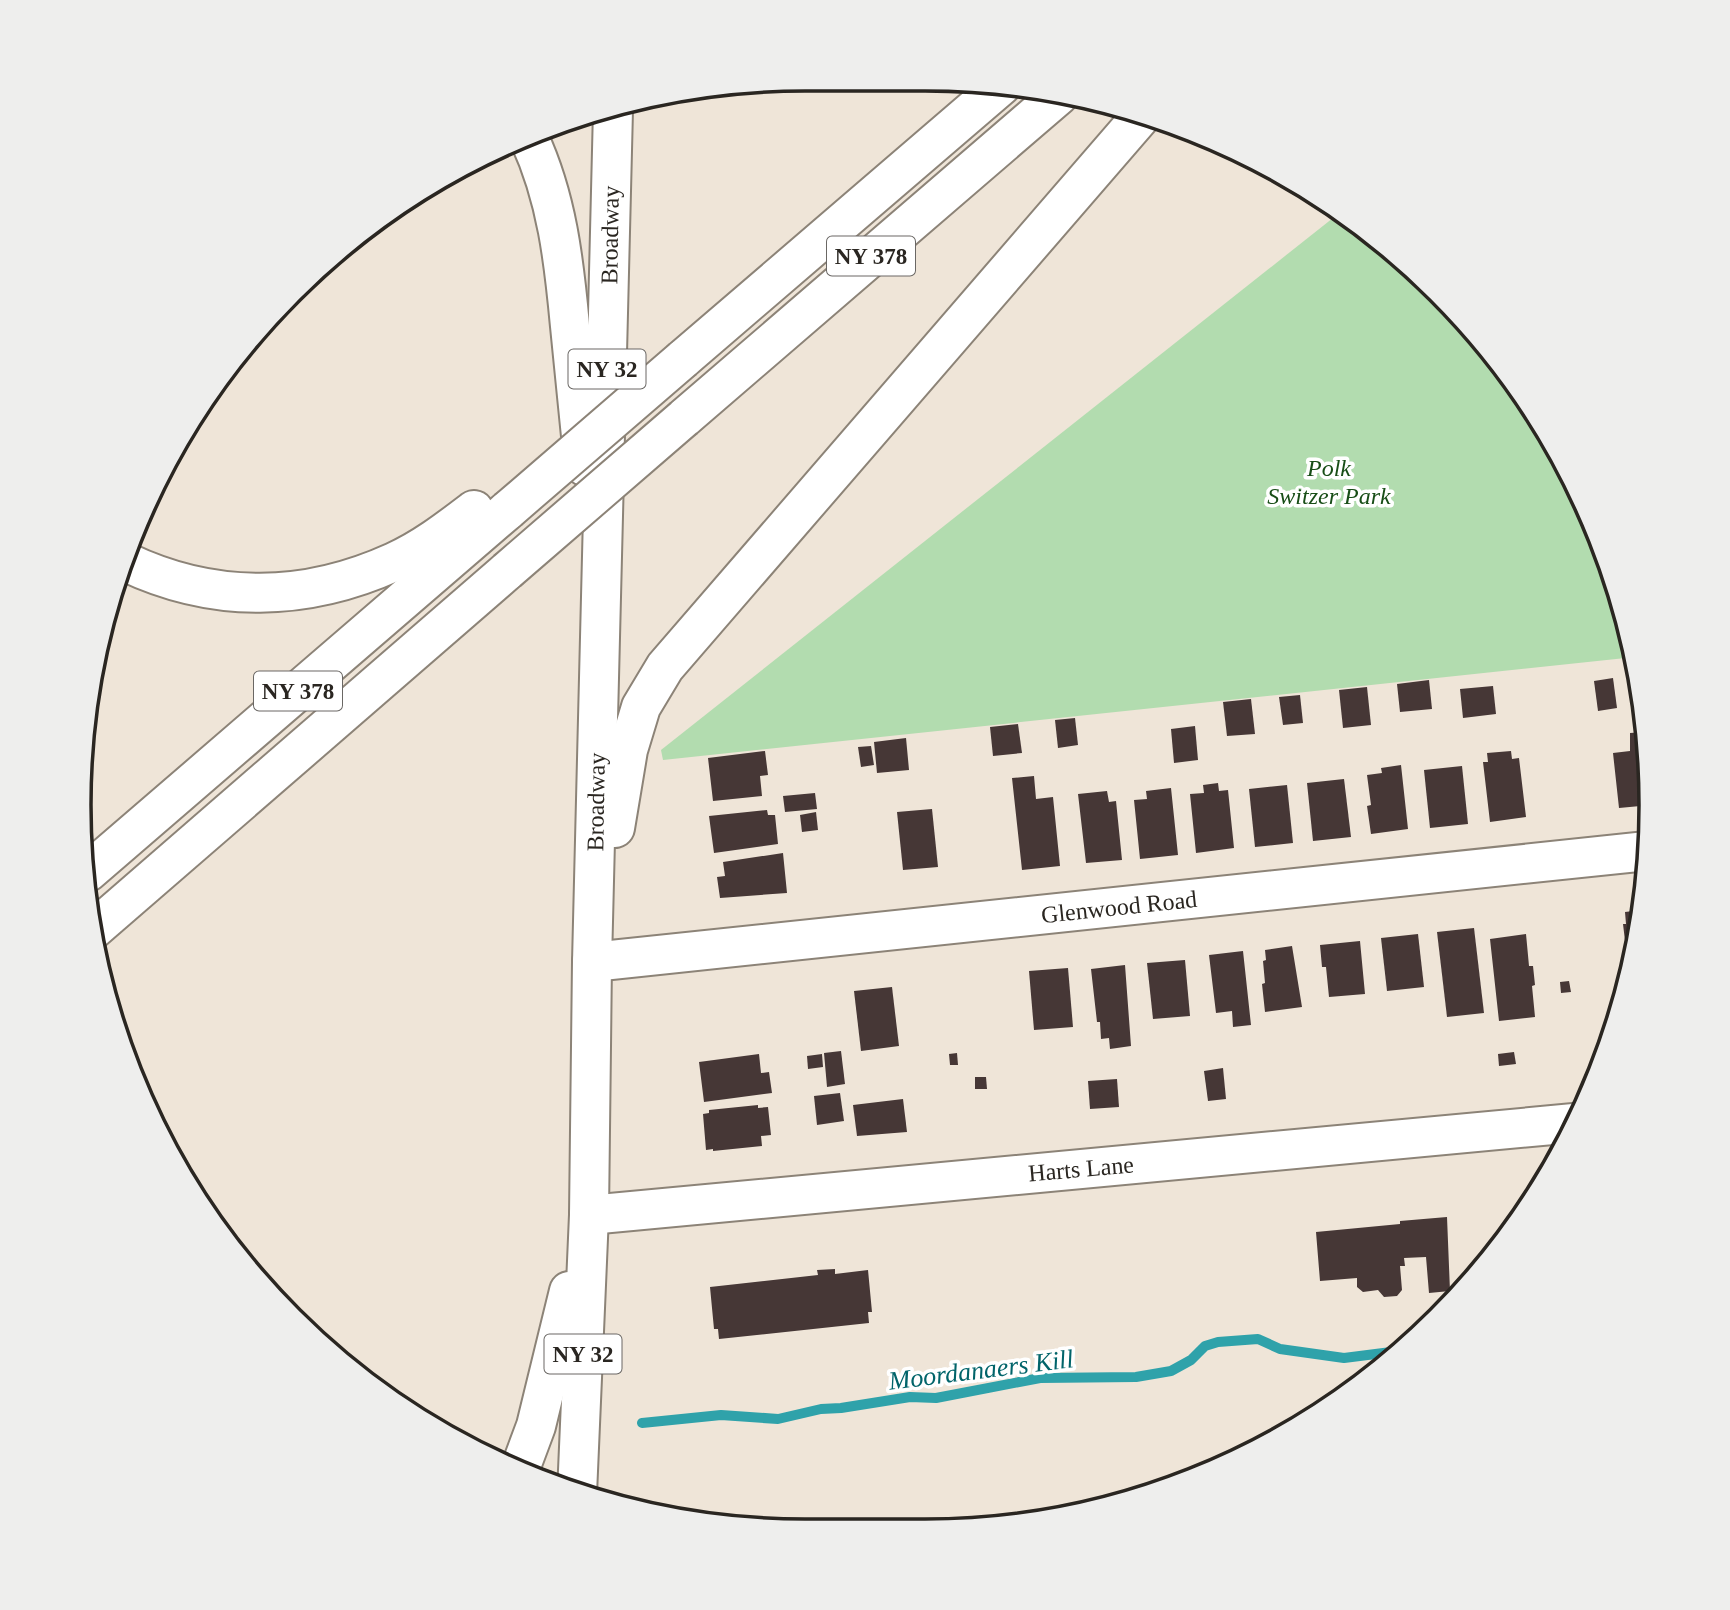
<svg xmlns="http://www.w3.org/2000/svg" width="1730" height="1610" viewBox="0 0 1730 1610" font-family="'Times New Roman',serif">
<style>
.green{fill:#b2dcaf}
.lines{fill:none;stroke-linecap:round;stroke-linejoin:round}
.stream{stroke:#2fa2aa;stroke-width:10}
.building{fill:#463736}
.minor-casing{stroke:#8c8377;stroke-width:42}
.major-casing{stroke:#8c8377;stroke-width:42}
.minor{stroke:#fff;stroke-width:38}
.major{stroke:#fff;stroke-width:38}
.major-bridge-casing{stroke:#8c8377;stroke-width:42;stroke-linecap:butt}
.major-bridge{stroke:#fff;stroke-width:38}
.labels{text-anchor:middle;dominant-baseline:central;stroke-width:7;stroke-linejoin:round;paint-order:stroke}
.shield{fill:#fff;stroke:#6a6764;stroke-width:2}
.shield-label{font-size:23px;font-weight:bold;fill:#2a2621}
.street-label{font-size:24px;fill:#2a2621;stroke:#fff}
.park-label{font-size:24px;font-style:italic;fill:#184e17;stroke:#fff}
.water-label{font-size:26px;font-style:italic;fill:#01646a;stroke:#fff}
.rim{fill:none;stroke:#2a2621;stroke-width:3.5}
</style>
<rect width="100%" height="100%" fill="#efe5d8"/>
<!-- green -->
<polygon class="green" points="1347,216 1439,292 1529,402 1596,527 1635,657 663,760 661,750 1333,218"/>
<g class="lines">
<!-- stream -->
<polyline class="stream" points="642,1423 721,1415 778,1419 821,1409 841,1408 910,1397 936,1398 1040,1378 1136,1377 1171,1371 1191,1360 1205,1346 1218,1342 1258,1339 1280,1349 1344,1358 1399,1351"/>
</g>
<!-- building -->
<g class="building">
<polygon points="1613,678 1617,708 1598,711 1594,681"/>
<polygon points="1429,680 1432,709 1400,712 1397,684"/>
<polygon points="1493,686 1496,714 1463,718 1460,689"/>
<polygon points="1367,687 1371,725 1343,728 1339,690"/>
<polygon points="1300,695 1303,723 1283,725 1279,697"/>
<polygon points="1251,699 1255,734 1227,736 1223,702"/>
<polygon points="1075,718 1078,745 1058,748 1055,720"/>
<polygon points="1018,724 1022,753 993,756 990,727"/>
<polygon points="1195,726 1198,760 1174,763 1171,729"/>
<polygon points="1644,732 1651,805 1619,808 1613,753 1630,751 1630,733"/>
<polygon points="906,738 909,770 877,773 874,742"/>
<polygon points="871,746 874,765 861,767 858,747"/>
<polygon points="765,751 768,775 760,776 762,796 713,801 708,758"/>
<polygon points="1511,751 1512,759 1519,758 1526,817 1490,822 1483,762 1488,762 1487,753"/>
<polygon points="1401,765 1408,829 1371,834 1367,806 1371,805 1367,775 1382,773 1381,768"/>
<polygon points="1462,766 1468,824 1430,828 1424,770"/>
<polygon points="1034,776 1036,799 1053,797 1060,866 1022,870 1012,778"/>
<polygon points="1344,779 1351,837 1313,841 1307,783"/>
<polygon points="1218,783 1219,791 1228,790 1234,848 1196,853 1190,794 1204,793 1203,785"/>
<polygon points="1287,785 1293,843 1255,847 1249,789"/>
<polygon points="1171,788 1178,855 1140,859 1134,800 1147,799 1146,791"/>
<polygon points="1107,791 1109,802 1116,801 1122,860 1086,863 1078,794"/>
<polygon points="815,793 817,809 785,812 783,796"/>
<polygon points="932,809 938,867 903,870 897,812"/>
<polygon points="767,810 768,815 775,815 778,844 714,853 709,816"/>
<polygon points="816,812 818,830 802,832 800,815"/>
<polygon points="783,853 787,893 720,898 717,877 725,876 723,862"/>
<polygon points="1641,910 1637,947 1629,974 1623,924 1626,924 1625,912"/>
<polygon points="1474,928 1484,1013 1447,1017 1437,932"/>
<polygon points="1418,934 1424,987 1387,991 1381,938"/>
<polygon points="1526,934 1529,966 1533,966 1535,985 1532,986 1535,1017 1499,1021 1490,939"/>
<polygon points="1360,941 1365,994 1329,997 1326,967 1322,967 1320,945"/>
<polygon points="1292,946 1302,1007 1265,1012 1262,984 1265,983 1263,961 1266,960 1265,950"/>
<polygon points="1243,951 1251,1025 1233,1027 1232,1011 1216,1013 1209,955"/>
<polygon points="1185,960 1190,1016 1153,1019 1147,963"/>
<polygon points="1125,965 1131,1046 1110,1049 1109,1038 1101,1039 1100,1022 1097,1022 1091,969"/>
<polygon points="1068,968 1073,1027 1034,1030 1029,971"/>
<polygon points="1569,981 1571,992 1561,993 1560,982"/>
<polygon points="892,987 899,1046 861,1051 854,991"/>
<polygon points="841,1051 845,1084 827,1087 824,1053"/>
<polygon points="1514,1052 1516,1064 1499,1066 1498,1054"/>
<polygon points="957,1053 958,1065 950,1065 949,1054"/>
<polygon points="759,1054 761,1073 769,1072 772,1093 704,1102 699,1062"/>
<polygon points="822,1054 823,1067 808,1069 807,1056"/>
<polygon points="1223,1068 1226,1099 1208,1101 1204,1071"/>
<polygon points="975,1077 986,1077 987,1089 975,1089"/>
<polygon points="1117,1079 1119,1107 1090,1109 1088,1081"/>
<polygon points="840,1093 844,1121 817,1125 814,1096"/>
<polygon points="903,1099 907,1132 857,1136 853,1105"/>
<polygon points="758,1105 758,1108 768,1107 771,1135 761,1136 762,1146 713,1151 713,1149 706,1150 703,1114 709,1113 709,1110"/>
<polygon points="1447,1217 1450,1291 1429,1293 1426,1257 1404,1258 1405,1266 1400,1266 1402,1290 1397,1296 1384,1297 1378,1290 1363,1292 1357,1287 1357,1278 1320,1281 1316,1232 1400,1224 1400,1221"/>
<polygon points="835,1269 835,1274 868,1270 872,1312 868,1312 869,1323 719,1339 718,1329 714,1329 710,1287 818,1275 817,1270"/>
</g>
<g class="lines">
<!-- minor casing -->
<g class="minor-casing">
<g id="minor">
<polyline points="592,962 1647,851"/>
<polyline points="589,1215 1574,1123"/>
</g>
</g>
<!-- major casing -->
<g class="major-casing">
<g id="major">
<path d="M529 138C557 198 564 261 570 326 575 373 579 419 584 466"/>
<polyline points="683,359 1002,85"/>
<polyline points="684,418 1059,95"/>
<path d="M126 562C214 604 306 602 394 562 423 549 449 529 474 510"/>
<polyline points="615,828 628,750 641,707 665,667 1143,114"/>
<polyline points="88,872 508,510"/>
<polyline points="92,931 507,571"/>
<polyline points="520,1469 536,1426 569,1291"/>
<polyline points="577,1494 589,1215 592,962 613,110"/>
</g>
</g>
<!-- minor -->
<use href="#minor" class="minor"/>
<!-- major -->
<use href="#major" class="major"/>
<!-- major-bridge casing -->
<g class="major-bridge-casing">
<g id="major-bridge">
<polyline points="508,510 683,359"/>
<polyline points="507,571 684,418"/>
</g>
</g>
<!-- major-bridge -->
<use href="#major-bridge" class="major-bridge"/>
</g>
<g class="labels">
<!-- shield labels -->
<g class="shield">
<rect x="827" y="236.5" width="88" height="39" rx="5"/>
<rect x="568.5" y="349.5" width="77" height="39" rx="5"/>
<rect x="254" y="671.5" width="88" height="39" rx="5"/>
<rect x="544.5" y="1334.5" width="77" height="39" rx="5"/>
</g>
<g class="shield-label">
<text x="871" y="256">NY 378</text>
<text x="607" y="369">NY 32</text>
<text x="298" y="691">NY 378</text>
<text x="583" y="1354">NY 32</text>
</g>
<!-- street labels -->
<g class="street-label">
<text transform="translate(610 235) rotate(-89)">Broadway</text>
<text transform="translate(596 802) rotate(-89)">Broadway</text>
<text transform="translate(1119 907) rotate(-6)">Glenwood Road</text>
<text transform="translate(1081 1169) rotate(-5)">Harts Lane</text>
</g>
<!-- park labels -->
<g class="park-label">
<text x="1329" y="468">Polk<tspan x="1329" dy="28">Switzer Park</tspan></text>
</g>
<!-- water labels -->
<g class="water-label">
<text transform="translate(981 1370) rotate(-7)">Moordanaers Kill</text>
</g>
</g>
<!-- crop -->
<path d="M0 0H1730V1610H0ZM805 91H925A714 714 0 0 1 1639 805V805A714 714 0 0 1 925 1519H805A714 714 0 0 1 91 805V805A714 714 0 0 1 805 91Z" fill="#eeeeed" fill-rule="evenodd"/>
<path class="rim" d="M805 91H925A714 714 0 0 1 1639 805V805A714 714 0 0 1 925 1519H805A714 714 0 0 1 91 805V805A714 714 0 0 1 805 91Z"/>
</svg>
